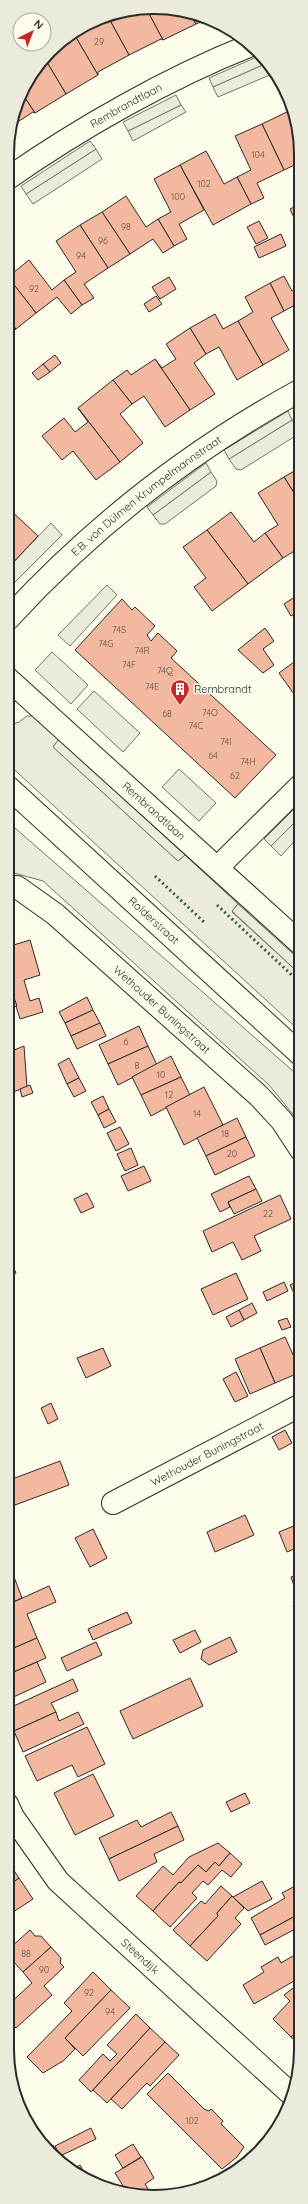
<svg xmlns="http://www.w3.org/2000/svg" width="308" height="2204" font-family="Quicksand,sans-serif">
  <rect width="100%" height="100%" fill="#fdfbea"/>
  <g fill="#ecebdb" stroke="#74746e">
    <polygon points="267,63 272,74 218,97 213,87"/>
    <polygon points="181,105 186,112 133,141 128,131"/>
    <polygon points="96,149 102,159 33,204 26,194"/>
    <polygon points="292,420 298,429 297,435 241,470 236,469 229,459"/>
    <polygon points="211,472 217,481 216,486 165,524 160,524 153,515"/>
    <polygon points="51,523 62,535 7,590 7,569"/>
    <polygon points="107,585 117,595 70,646 58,635"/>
    <polygon points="27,716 35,716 59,739 53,747 178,861 185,855 238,904 232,912 301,975 301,1032 7,763 7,726 19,722"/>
    <polygon points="301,816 301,834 281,856 271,846"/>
    <polygon points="7,821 301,1078 301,1124 269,1085 43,881 7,871"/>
  </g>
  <g fill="#eceadb" stroke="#74746e">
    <polygon points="261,55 267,63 213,87 209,78"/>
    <polygon points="176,95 181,105 128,131 123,122"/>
    <polygon points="90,141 96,149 26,194 21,186"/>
    <polygon points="288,411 292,420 229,459 224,450"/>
    <polygon points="206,463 211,472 153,515 147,507"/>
    <polygon points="52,652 88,685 71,704 35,670"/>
    <polygon points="94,691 140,733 123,752 77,709"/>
    <polygon points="59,739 185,855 178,861 53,747"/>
    <polygon points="179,769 216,803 199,821 162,787"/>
    <polygon points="301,802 301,816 271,846 264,839"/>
    <polygon points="238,904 301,961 301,975 232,911"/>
  </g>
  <g fill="#f2b8a0" stroke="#2b2b2b">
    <polygon points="164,7 191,15 196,24 163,40 147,10"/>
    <polygon points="147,10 163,40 161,39 129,55 107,15"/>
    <polygon points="107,15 129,55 98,72 98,75 74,34"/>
    <polygon points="191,15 207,19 196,24"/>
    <polygon points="74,34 98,75 66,94 45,59 57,43"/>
    <polygon points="45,59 66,94 35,113 21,92"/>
    <polygon points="21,92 35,113 33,112 13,125"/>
    <polygon points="289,111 301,144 301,162 284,170 262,124"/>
    <polygon points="262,124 284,170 257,183 264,198 251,204 237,177 251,170 235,136"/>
    <polygon points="206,151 224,184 237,177 251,204 213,225 180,165"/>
    <polygon points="180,165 204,210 179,224 187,239 174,246 158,219 171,212 154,179"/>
    <polygon points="126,196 146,227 158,219 174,246 163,253 153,239 130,254 102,212"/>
    <polygon points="296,206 301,215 301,220 296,222 290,209"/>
    <polygon points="102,212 130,254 108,268 80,225"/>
    <polygon points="259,221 268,238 256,244 247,227"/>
    <polygon points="80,225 108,268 84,284 94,298 82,305 64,280 76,272 56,241"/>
    <polygon points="281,234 286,246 259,258 254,247"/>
    <polygon points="29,260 52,290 64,280 82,305 71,314 57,297 36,313 8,277"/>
    <polygon points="284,276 292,291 301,287 301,311 297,304 284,311 270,283"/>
    <polygon points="8,277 36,313 16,329 7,318"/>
    <polygon points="169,277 176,289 160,299 152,287"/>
    <polygon points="270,283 284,311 271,318 289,350 263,365 238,321 253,312 245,297"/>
    <polygon points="156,296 162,304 149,312 144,304"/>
    <polygon points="215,314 223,329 238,321 263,365 237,380 219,347 206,354 190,328"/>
    <polygon points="7,318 16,329 7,336"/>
    <polygon points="190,328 206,354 194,363 215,394 190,410 155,359 162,368 176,359 166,344"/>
    <polygon points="55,355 61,363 50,372 43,364"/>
    <polygon points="155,359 190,410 165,427 144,396 132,404 113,380 127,370 131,375"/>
    <polygon points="43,364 50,372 38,380 32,373"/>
    <polygon points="113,380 132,404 120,414 143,443 120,462 78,408"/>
    <polygon points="78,408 120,462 96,480 73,451 62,460 42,436 64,418 75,432 88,422"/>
    <polygon points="301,467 301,504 284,477"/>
    <polygon points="284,477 301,504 301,527 296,530 301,537 301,547 283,558 265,533 278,525 258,493"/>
    <polygon points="7,507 38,536 7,569"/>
    <polygon points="231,512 254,542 265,533 283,558 248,584 207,530"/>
    <polygon points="207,530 248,584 212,611 194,587 206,578 183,547"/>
    <polygon points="301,593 301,610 291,616 284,604"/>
    <polygon points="122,599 132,610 135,607 155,626 147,635 151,641 158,633 177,651 171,658 276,755 235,798 75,650"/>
    <polygon points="265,628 274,641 263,649 274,665 263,673 238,650"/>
    <polygon points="301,657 301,693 296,697 279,673"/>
    <polygon points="30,940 40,975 24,980 30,1001 39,998 43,1012 20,1019 7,977 7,947"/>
    <polygon points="7,977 17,1006 7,1009"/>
    <polygon points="87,997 93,1010 65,1023 59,1012"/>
    <polygon points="93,1010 100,1023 71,1036 65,1023"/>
    <polygon points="100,1023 106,1036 77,1049 71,1036"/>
    <polygon points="139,1026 148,1046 108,1064 99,1045"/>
    <polygon points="24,1046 27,1087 7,1094 7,1053"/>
    <polygon points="148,1046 157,1065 118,1085 108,1064"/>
    <polygon points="171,1056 181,1077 141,1095 132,1077"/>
    <polygon points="69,1058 79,1078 67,1084 58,1064"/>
    <polygon points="181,1077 190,1095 151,1116 141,1095"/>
    <polygon points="79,1078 86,1091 74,1097 67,1084"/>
    <polygon points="30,1085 33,1093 22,1097 20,1089"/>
    <polygon points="204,1087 223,1125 184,1145 166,1107"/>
    <polygon points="103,1096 109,1109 98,1115 91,1102"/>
    <polygon points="109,1109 116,1122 104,1128 98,1115"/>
    <polygon points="237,1118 246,1137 206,1156 197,1138"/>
    <polygon points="120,1127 129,1144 116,1151 107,1133"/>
    <polygon points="246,1137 255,1156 215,1175 206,1156"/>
    <polygon points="131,1148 138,1165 125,1171 117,1154"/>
    <polygon points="144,1166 151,1181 128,1191 121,1176"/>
    <polygon points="249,1176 256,1189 228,1202 230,1207 220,1212 211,1194"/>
    <polygon points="256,1189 262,1201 234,1214 228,1202"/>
    <polygon points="87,1193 94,1207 81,1213 74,1199"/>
    <polygon points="280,1195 291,1219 254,1236 261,1251 242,1260 233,1242 212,1252 203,1231"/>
    <polygon points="7,1253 16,1273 7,1277"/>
    <polygon points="236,1273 248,1299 213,1315 201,1289"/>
    <polygon points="301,1280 301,1307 290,1285"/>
    <polygon points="284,1282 288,1291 267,1301 263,1292"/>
    <polygon points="252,1303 257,1313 244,1320 239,1310"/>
    <polygon points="239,1310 244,1320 231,1327 226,1317"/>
    <polygon points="287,1318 291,1327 282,1330 278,1321"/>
    <polygon points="285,1337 301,1372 275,1383 260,1348"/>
    <polygon points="103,1348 111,1366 86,1378 77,1358"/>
    <polygon points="260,1348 275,1383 250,1394 235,1359"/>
    <polygon points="236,1372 248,1396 235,1402 223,1379"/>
    <polygon points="51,1403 58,1419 48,1424 41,1408"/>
    <polygon points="285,1430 292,1443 279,1450 272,1437"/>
    <polygon points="10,1446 14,1455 7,1458 7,1447"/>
    <polygon points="60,1461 69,1485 15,1505 7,1481"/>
    <polygon points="245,1515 254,1535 215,1552 207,1532"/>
    <polygon points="301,1523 301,1546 287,1552 279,1532"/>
    <polygon points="93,1529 107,1558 90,1567 75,1538"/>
    <polygon points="11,1569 22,1598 7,1605 7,1570"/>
    <polygon points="301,1573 301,1593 297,1594 291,1577"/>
    <polygon points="49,1586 56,1602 27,1614 37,1638 7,1651 7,1626 12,1624 7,1612 7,1605"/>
    <polygon points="301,1602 301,1621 293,1605"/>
    <polygon points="127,1612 132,1623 93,1640 88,1629"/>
    <polygon points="195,1630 201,1642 180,1653 173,1640"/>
    <polygon points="230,1637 237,1652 209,1665 201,1659 203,1650"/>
    <polygon points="37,1638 46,1658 7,1675 7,1651"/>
    <polygon points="96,1642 102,1655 67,1671 61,1658"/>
    <polygon points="37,1662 46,1682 7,1700 7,1675"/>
    <polygon points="190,1678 203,1706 133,1739 120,1711"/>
    <polygon points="73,1679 78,1691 51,1703 56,1712 14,1731 7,1716 7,1709"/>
    <polygon points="56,1712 59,1721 78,1712 84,1724 23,1752 14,1731"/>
    <polygon points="87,1727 105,1764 78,1777 72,1765 37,1781 25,1756"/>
    <polygon points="93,1774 114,1816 75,1835 54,1793"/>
    <polygon points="245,1793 250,1803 231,1812 226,1802"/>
    <polygon points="171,1812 178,1826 109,1859 99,1838 137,1820 141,1827"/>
    <polygon points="178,1826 184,1840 154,1854 157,1862 119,1881 109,1859"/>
    <polygon points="218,1843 230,1853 219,1866 215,1862 206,1872 198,1865 181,1883 179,1882 153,1911 136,1896 163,1866 173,1875 189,1857"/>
    <polygon points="230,1853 242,1864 231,1877 222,1870 208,1885 203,1881 192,1893 197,1898 170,1927 153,1911 179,1882 181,1883 198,1865 206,1872 215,1862 219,1866"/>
    <polygon points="7,1860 19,1878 7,1887"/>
    <polygon points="19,1878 33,1899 7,1916 7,1887"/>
    <polygon points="262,1881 272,1899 248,1911 233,1897"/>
    <polygon points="301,1883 301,1913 260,1935 251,1918 285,1898 282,1893"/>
    <polygon points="221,1886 232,1896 217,1913 218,1916 190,1946 173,1930 201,1901 205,1904"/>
    <polygon points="232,1896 244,1908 235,1918 241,1924 207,1961 190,1946 218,1916 217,1913"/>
    <polygon points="301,1913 301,1926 265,1945 260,1935"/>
    <polygon points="30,1930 35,1936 41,1936 51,1947 23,1972 12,1960 7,1964 7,1944 10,1948"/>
    <polygon points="51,1947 61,1958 60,1963 64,1967 44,1986 52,1995 16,2028 7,2018 7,2006 32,1983 23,1972"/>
    <polygon points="298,1953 301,1958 301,1977 254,2004 243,1985 264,1972 261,1967 278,1957 281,1963"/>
    <polygon points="93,1972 111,1990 65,2038 75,2049 63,2061 43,2073 27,2057 72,2011 64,2003"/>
    <polygon points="301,1982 301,2022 294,2030 296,2032 291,2037 273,2019 290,2001 284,1995"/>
    <polygon points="111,1990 130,2008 83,2056 65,2038"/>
    <polygon points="136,2014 150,2028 91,2092 79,2080 103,2054 110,2061 117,2054 107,2045"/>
    <polygon points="301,2022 301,2046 291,2037 296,2032 294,2030"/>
    <polygon points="150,2028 165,2042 107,2103 93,2090"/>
    <polygon points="165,2042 179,2055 150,2086 147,2083 122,2109 111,2099"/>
    <polygon points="168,2073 204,2109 209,2111 211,2109 223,2121 221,2124 244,2147 237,2157 222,2169 147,2094"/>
    <polygon points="91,2128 96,2139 60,2156 55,2146"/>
    <polygon points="133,2144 141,2157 123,2168 115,2155"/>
    <polygon points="53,2145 59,2157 56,2158 47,2149"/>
    <polygon points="142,2157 154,2178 145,2184 150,2192 148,2193 149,2196 122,2191 125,2189 115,2173"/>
    <polygon points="80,2165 88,2180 73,2169"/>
  </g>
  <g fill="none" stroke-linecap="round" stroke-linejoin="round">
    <g stroke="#2b2b2b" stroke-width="24">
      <g id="street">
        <path id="s1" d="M7 179C80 128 168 78 251 45"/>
        <path id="s2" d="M7 620C91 528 191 450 301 390"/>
        <path id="s3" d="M7 678 301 944"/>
        <polyline points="218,867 301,785"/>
        <path id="s4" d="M7 887H17L55 914 259 1096 282 1121 301 1150"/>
        <path id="s5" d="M113 1503 301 1405"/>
        <path id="s6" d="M7 1804 13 1817 58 1881 291 2094"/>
      </g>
    </g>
    <g stroke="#2b2b2b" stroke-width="24">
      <g id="secondary">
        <path id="s7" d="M7 786 301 1055"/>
      </g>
    </g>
    <use href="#street" stroke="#fdfbea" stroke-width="22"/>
    <use href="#secondary" stroke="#fdfbea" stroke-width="22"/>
    <g stroke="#34623c" stroke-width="3" stroke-dasharray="2 3" stroke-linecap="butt">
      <polyline points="155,876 204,922"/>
      <polyline points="217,905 295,978"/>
    </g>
  </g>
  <defs>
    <g id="building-pin" transform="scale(1)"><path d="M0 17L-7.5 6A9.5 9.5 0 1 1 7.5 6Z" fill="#c62828" stroke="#fdfbea"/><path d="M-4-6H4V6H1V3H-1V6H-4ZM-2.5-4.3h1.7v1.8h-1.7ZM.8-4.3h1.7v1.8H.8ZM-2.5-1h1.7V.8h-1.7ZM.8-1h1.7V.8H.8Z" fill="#fff"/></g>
  </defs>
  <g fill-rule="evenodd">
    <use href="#building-pin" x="180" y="689"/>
  </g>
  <g text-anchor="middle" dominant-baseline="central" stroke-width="3" stroke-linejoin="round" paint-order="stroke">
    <g font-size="9" fill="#5d4e48">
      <text x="99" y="41">29</text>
      <text x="258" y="154">104</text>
      <text x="204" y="183">102</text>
      <text x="178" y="196">100</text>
      <text x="126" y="226">98</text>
      <text x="103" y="240">96</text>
      <text x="81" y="255">94</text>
      <text x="34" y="288">92</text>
      <text x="119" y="629">74S</text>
      <text x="106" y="643">74G</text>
      <text x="142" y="650">74R</text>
      <text x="129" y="664">74F</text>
      <text x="165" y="670">74Q</text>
      <text x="152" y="686">74E</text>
      <text x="210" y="712">74O</text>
      <text x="167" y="713">68</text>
      <text x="196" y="725">74C</text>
      <text x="226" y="741">74I</text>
      <text x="213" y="755">64</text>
      <text x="248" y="761">74H</text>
      <text x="235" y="775">62</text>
      <text x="126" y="1041">6</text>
      <text x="137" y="1065">8</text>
      <text x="161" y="1074">10</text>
      <text x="169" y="1094">12</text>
      <text x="197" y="1113">14</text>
      <text x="225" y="1133">18</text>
      <text x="232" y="1153">20</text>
      <text x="268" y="1213">22</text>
      <text x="26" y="1953">88</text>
      <text x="44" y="1969">90</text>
      <text x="89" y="1992">92</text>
      <text x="110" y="2011">94</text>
      <text x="192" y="2120">102</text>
    </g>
    <g font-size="11" fill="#2b2b2b" stroke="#fdfbea">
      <text stroke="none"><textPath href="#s1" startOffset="140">Rembrandtlaan</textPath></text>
      <text stroke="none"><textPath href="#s2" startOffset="187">E.B. von Dülmen Krumpelmannstraat</textPath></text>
      <text stroke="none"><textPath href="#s3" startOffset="198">Rembrandtlaan</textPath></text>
      <text stroke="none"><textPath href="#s7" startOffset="199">Rolderstraat</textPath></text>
      <text stroke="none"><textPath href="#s4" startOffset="200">Wethouder Buningstraat</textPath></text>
      <text stroke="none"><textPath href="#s5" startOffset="106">Wethouder Buningstraat</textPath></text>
      <text stroke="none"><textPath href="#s6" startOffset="204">Steendijk</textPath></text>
    </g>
    <g font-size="11" fill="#2b2b2b" stroke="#fdfbea" text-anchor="start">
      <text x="194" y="689">Rembrandt</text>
    </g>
  </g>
  <path d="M0 0H308V2204H0ZM154 14H154A140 140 0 0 1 294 154V2050A140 140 0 0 1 154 2190H154A140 140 0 0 1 14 2050V154A140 140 0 0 1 154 14Z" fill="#eceadb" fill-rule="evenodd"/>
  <path fill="none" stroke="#2b2b2b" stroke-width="2" d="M154 14H154A140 140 0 0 1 294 154V2050A140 140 0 0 1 154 2190H154A140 140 0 0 1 14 2050V154A140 140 0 0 1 154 14Z"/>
  <g transform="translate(32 32) rotate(42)"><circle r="19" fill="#fdfbea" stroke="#a9a89e"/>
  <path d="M0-3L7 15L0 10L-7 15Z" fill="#c62828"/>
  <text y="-6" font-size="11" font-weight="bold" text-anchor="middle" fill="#2b2b2b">N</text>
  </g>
</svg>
